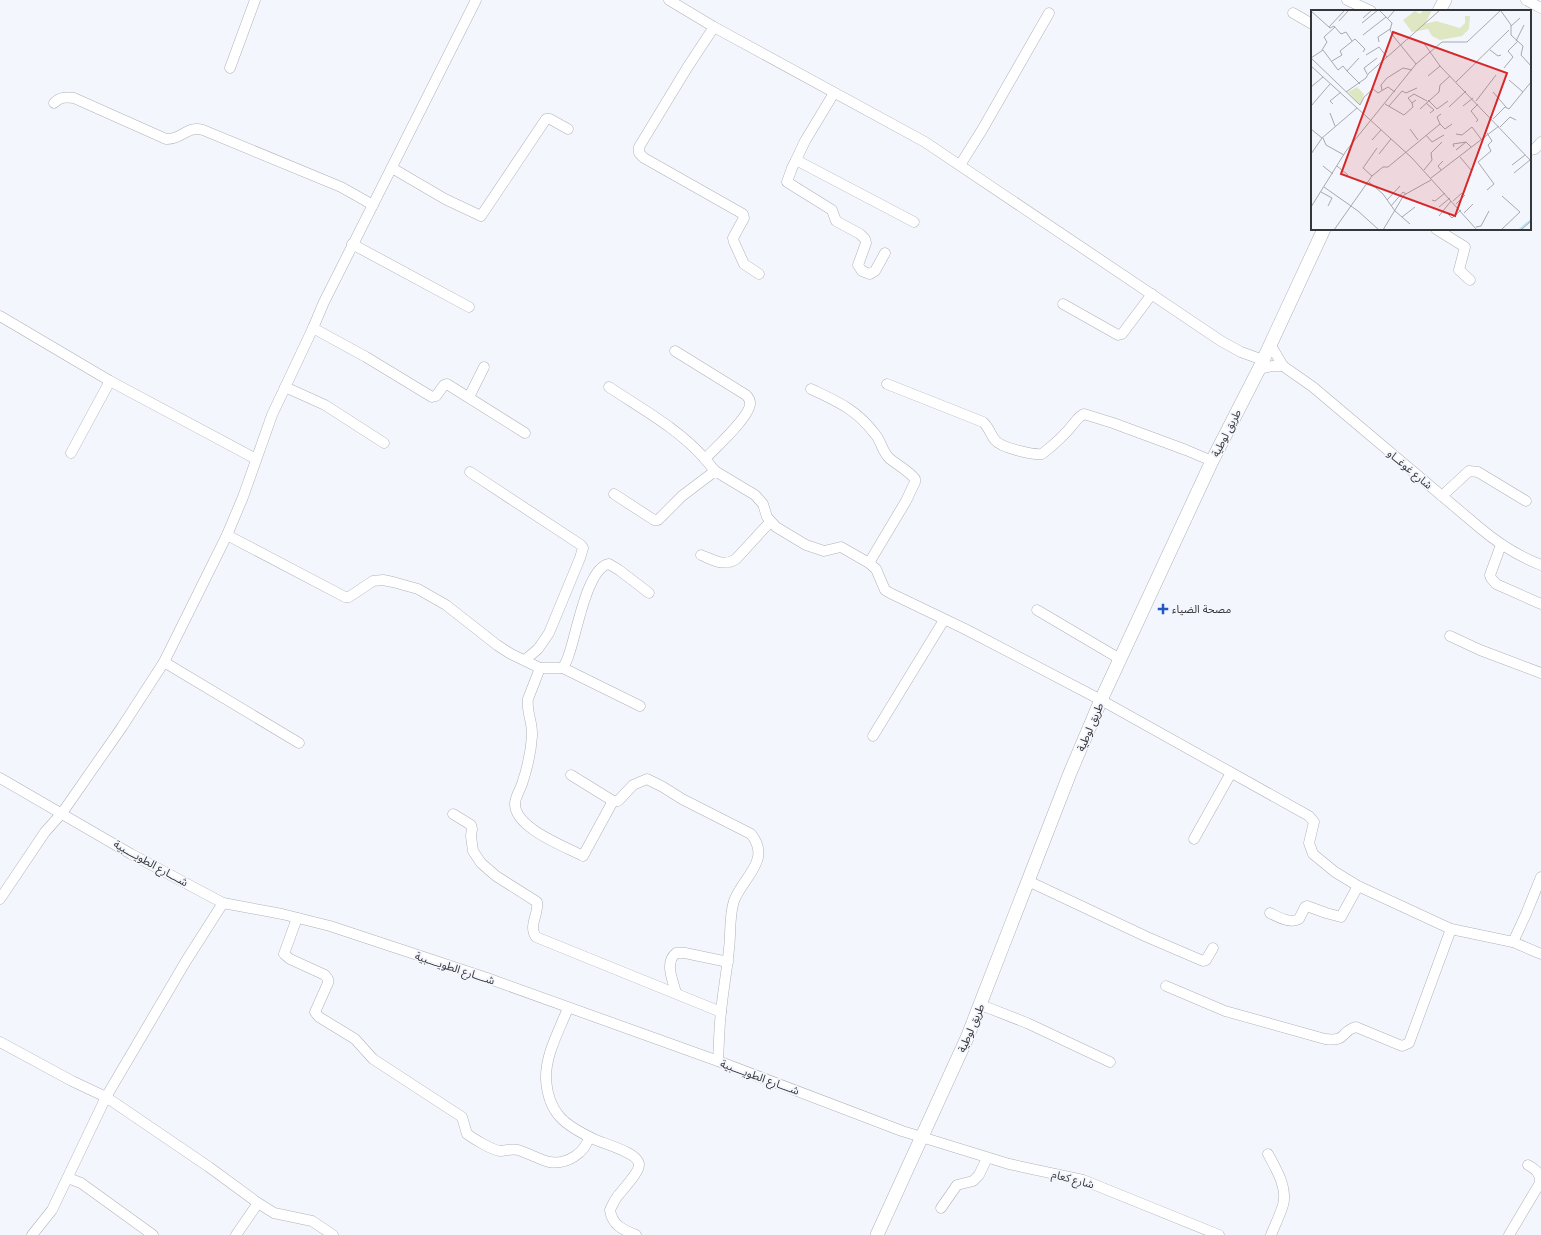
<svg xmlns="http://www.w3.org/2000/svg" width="1541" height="1235" font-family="'PT Sans','Noto Sans Arabic',sans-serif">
  <rect width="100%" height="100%" fill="#f3f6fd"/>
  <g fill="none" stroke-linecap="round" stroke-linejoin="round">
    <g stroke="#afb2b8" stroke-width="11">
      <g id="minor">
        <polyline points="669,0 714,27 925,142 1221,341 1241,352 1263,360"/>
        <polyline points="1347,0 1371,11"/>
        <polyline points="1526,0 1541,8"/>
        <polyline points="1293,13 1312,24"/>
        <polyline points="714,27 687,68 639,147 639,153 644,158 743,214 744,218 733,238 734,242 744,264 759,274"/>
        <polyline points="230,68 255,0"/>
        <polyline points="834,93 805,141 796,160 914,222"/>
        <path d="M54 103C60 97 65 97 74 98L166 139C182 140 187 125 203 130L341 187 373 205"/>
        <polyline points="1530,150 1535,149 1541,142"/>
        <polyline points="796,160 792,168 787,182 832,210 836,221 860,234 865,239 866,243 858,265 862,271 870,274 875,271 885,253"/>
        <polyline points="960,165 982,130 1049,13"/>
        <polyline points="392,168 445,199 481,216 546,119 550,119 568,129"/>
        <polyline points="1436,229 1465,247 1459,270 1470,280"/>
        <polyline points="352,244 469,307"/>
        <polyline points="1063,304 1118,335 1122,334 1152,294"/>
        <polyline points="0,316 110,381 256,459"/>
        <polyline points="313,328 366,357 432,397 436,396 444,385 447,384 525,433"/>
        <path d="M1270 344 1283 366 1313 387 1480 528C1499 544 1518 556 1541 565"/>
        <path d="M675 351 746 395C748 397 750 400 750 403 751 416 714 449 705 459L715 471"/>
        <polyline points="1259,369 1272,366 1283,366"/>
        <path d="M887 384 983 422C989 427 990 434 995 440 1001 448 1033 455 1042 454 1055 444 1065 435 1075 422 1078 418 1080 416 1084 414L1113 423 1186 450 1212 461"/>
        <polyline points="285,387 325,405 384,443"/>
        <path d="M609 387C642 409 679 429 705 459"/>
        <path d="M811 389C838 402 856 409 875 434 881 441 882 451 889 458 897 465 908 470 915 479V482L906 501 869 563"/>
        <polyline points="469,397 484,367"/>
        <polyline points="71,453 110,381"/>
        <polyline points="470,472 581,545 583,548 580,558 549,633 538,649 525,660"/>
        <polyline points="614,494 654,520 658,520 682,496 715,471 755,495 763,504 767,517 776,527 806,545 824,551 841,547 869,563 876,569 885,590 890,593 965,629 1101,700 1309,816 1314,822 1309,843 1313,854 1335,872 1358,886 1451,929 1513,942 1541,954"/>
        <polyline points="1442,496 1469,471 1478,472 1526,501"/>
        <polyline points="227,535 345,597 349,597 373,581 383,580 393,582 418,589 446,605 497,645 511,654 540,668 563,668 640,706"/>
        <polyline points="1501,545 1490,575 1491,578 1496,584 1541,604"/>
        <path d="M701 555C713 560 724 567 736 559L770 522"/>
        <polyline points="1037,610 1120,659"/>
        <polyline points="1450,636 1480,650 1541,673"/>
        <polyline points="164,662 299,743"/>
        <path d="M540 668 528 699C526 711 533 723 532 736 531 752 527 769 522 784 520 790 515 797 515 804 515 828 564 846 583 856L613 801"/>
        <path d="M563 668C565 664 568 659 569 654 576 636 587 567 609 564L619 570 649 593"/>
        <polyline points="873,736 944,620"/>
        <path d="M571 775 613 801H618L633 785 647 779 663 787 682 799 751 834C772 860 743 877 734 901 729 916 731 933 729 949 727 970 723 991 721 1012 719 1028 719 1045 718 1061"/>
        <polyline points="0,778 131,854 223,903 282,914 330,926 487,978 718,1061 902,1131 1009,1164 1083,1180 1219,1235"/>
        <path d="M453 814 471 825 472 829 471 836 473 851 481 863 496 876 537 902C539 914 528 926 536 937L721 1012"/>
        <polyline points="1194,839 1231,773"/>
        <polyline points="1028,881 1147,937 1203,961 1206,960 1213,948"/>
        <polyline points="0,899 45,832 62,813 122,727 164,662 227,535 243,497 272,415 313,328 324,302 476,0"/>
        <path d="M1270 913C1278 917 1290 924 1299 919L1305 907 1307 906 1326 913 1341 917 1358 886"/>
        <path d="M297 918 284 954 290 959 325 975 328 979V983L315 1012 319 1017 355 1039 373 1059 462 1117 467 1134C474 1139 492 1150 500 1151 506 1151 511 1148 518 1150 528 1153 538 1159 549 1162 567 1165 585 1153 589 1137"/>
        <polyline points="1513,942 1526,914 1541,877"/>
        <path d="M1166 986 1225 1011 1325 1039C1348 1042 1340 1031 1356 1027L1402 1046 1409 1043 1451 929"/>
        <path d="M676 993C673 980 664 963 676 953H685L728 962"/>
        <polyline points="981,1005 1027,1023 1110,1062"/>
        <path d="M568 1008C559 1031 545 1055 546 1080 547 1093 551 1107 560 1117 569 1127 583 1134 596 1140 605 1144 639 1153 639 1165 639 1173 622 1190 617 1197 614 1201 612 1206 610 1210 612 1225 623 1230 636 1235"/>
        <polyline points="0,1042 72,1081 106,1097 209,1167 258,1203 274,1213 312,1221 333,1235"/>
        <path d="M1268 1154C1276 1169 1288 1188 1283 1205 1280 1215 1275 1225 1271 1235"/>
        <polyline points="68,1178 81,1183 153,1235"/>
        <polyline points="941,1208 957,1185 973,1181 979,1175 987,1158"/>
        <polyline points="32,1235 52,1210 106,1097 186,961 223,903"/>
        <polyline points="236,1235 258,1203"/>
        <path d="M1509 1235 1540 1183C1541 1173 1535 1169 1528 1165"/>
      </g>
    </g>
    <g stroke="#afb2b8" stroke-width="14">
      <g id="major">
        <polyline points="1439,11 1445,0"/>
        <polyline points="877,1235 967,1038 1070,773 1101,700 1212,461 1259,369 1324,229"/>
      </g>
    </g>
    <use href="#minor" stroke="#fff" stroke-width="10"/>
    <use href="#major" stroke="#fff" stroke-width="13"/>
  </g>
  <path fill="#2258c5" stroke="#f3f6fd" stroke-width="1.5" d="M1161 603h4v4h4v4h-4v4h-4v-4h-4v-4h4z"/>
  <g text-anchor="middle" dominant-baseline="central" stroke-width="3.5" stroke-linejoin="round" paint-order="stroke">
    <g font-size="11" fill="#353639" stroke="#f3f6fd">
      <text transform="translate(1226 433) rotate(-63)">طريق لوطية</text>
      <text transform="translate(1410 469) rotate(40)">شارع غوغــاو</text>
      <text transform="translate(1090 727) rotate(-67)">طريق لوطية</text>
      <text transform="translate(151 863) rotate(29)">شــــارع الطويــــبية</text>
      <text transform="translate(455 968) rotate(18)">شــــارع الطويــــبية</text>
      <text transform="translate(971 1028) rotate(-67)">طريق لوطية</text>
      <text transform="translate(760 1077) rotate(20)">شــــارع الطويــــبية</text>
      <text transform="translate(1073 1179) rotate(15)">شارع كعام</text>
    </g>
    <g font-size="11" fill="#353639" stroke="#f3f6fd" text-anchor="start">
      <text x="1172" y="609">مصحة الضياء</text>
    </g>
  </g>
  <g transform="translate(1311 10)">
    <rect width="220" height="220" fill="#f3f6fd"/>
    <path d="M113 0H121L114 14 125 11 149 18 154 13V6H159L158 19 151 26 129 30 121 26 117 19 101 22 92 10 104 1 109 4ZM46 77 53 84 49 95 37 82Z" fill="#dee7c1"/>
    <path fill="none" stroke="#bce0f6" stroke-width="2" d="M208 220 220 210"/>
    <path fill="none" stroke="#a7a9af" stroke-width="1" d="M68 0 81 13 79 20 83 27 105 54M0 1 19 18 23 16 30 24 35 22 41 31M190 1 200 15V25L212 36 210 45 220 56M52 8 61 0M76 9 84 0M28 11 38 0M51 13 67 0M200 16 209 8M18 17 34 0M52 25 75 7M205 31 213 15M68 32 67 27 79 19M112 32 129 56 220 151M11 40 16 32 13 27 24 17M179 40 187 46 190 45M55 45 68 37 76 47M0 48 49 95 53 87 62 79 67 83 77 77 84 82M0 48 12 40 27 60 32 56 36 61M48 48 36 61 49 74M21 51 31 45 29 41 44 29 54 39 52 42M0 56 101 148 166 220M193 58 202 47 197 41 207 31M56 64 53 58 66 48M117 66 129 56M198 70 212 82M145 72 198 20M0 77 12 67M71 80 70 75 76 68 92 58 101 60M35 82 55 68 57 64 129 0M182 82 195 97M117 90 126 99 137 91M165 91 185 65M101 93 97 88 103 84 116 91M115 93 123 100 119 103M22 94 19 91 30 82M74 94 93 105 102 97 101 93 105 90M0 96 19 74M78 96 91 81 95 83 106 78M152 96 162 88M138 97 155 81M109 99 128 82 129 75 139 66M19 103 24 116M182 109 194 97 198 99 220 72M165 112 167 110 160 101 167 94M129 114 134 119 141 114M189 117 199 107 205 110M0 119 11 128M99 119 107 130M145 124 151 125 161 117 170 129M115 125 121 132 133 125M12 128 15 135 33 145M61 130 70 120M143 137 142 134 155 132M145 140 155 132 160 137M0 144 11 128 46 98M68 144 80 129M149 147 160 160M201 155 214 145M12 156 22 164M26 156 37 165M113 160 121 150 120 143 131 132M130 160 127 156 132 151M203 163 219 150M61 166 52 158 66 138M120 168 188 116M58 172 72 184 84 201M13 177 47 201 68 220M176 180 183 174 167 152 180 141 177 135 181 131 176 123M10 182 21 188 17 196M76 190 89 176M121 190 124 191 134 183M142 191 151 183M145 194 154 185M80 196 92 182 95 184M0 197 35 141 105 54 131 32H156L190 0M128 197 139 188M84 201 99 214M153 203 162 194M137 204 141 208 150 200M128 206 140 191M91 207 104 197M165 217 170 216 178 201M23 220 61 166 72 157H77L129 114 126 107 130 104M72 220 93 185 120 170M190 220 209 202 191 186M210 220 220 211"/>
    <path fill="#d62828" fill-opacity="0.15" stroke="#d62828" stroke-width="2" d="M82 22 196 63 144 206 30 164Z"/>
    <rect width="220" height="220" fill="none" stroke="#353639" stroke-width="2"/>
  </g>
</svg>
